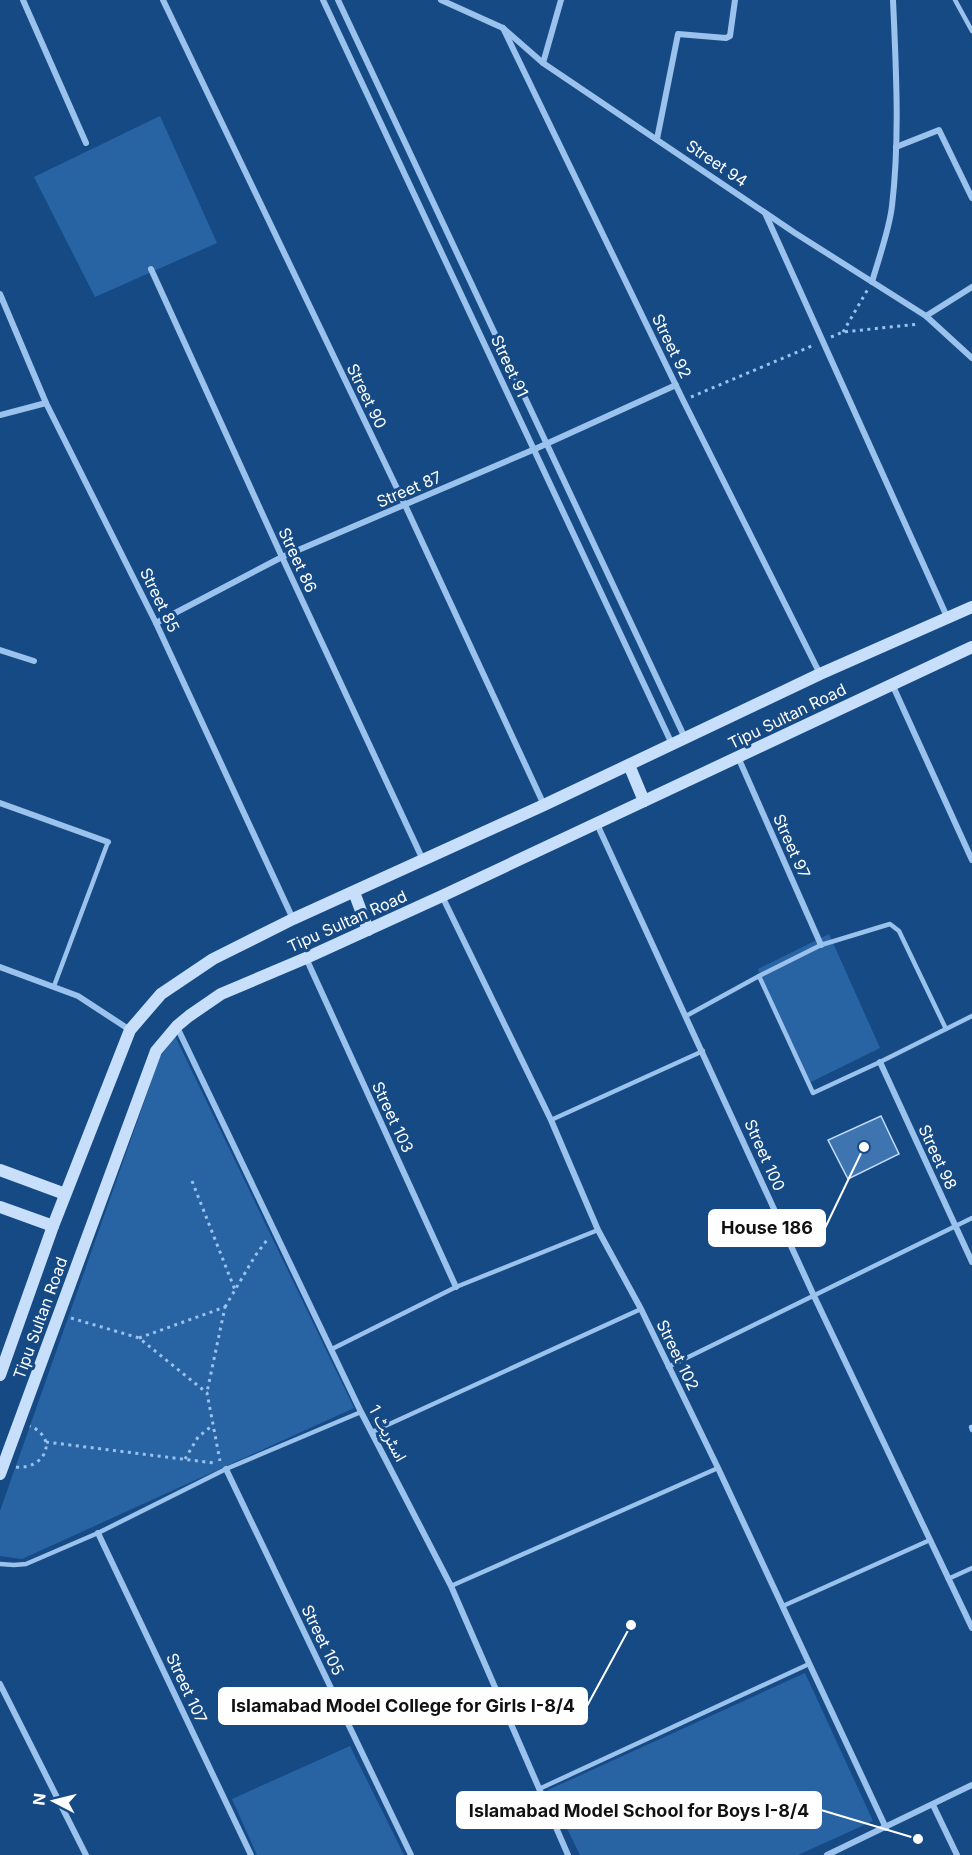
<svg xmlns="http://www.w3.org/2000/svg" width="972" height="1855" font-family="Inter,'Noto Sans Arabic',sans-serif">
  <rect width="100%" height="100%" fill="#164a85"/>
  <g fill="#2864a4">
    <polygon points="160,116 217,243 95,297 34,177"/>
    <polygon points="829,934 880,1048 809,1083 758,969"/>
    <polygon points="175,1036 354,1408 22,1559 0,1556 0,1511 160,1057"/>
    <polygon points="805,1673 873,1821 798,1855 580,1855 548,1790"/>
    <polygon points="350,1746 404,1855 257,1855 232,1799"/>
  </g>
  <polygon fill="#3e74af" stroke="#c0dcfa" stroke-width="1.5" points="881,1116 899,1154 848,1179 828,1140"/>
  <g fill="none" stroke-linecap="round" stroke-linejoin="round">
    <g stroke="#9ac2ed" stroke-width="3" stroke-dasharray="3 4.5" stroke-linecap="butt">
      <polyline points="843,332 868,289"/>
      <polyline points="831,337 843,332 919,324"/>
      <polyline points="691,397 814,345"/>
      <polyline points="192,1181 235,1290"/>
      <polyline points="225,1307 255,1256 267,1240"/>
      <polyline points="71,1318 139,1338 207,1393 220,1461"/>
      <polyline points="139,1338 225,1307 207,1392"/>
      <polyline points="46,1442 214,1463"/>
      <polyline points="185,1459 198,1437 213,1425"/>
      <path d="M16 1467C44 1470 60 1439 30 1426"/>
    </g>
    <g stroke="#9ac2ed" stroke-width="4.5">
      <polyline points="955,0 972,31"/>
      <polyline points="759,976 813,1093 880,1062 972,1016"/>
      <polyline points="54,986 108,842"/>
      <polyline points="686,1016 759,976 821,945 890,924 899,931 946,1029"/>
      <polyline points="551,1120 703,1051"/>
      <polyline points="332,1349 456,1287 598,1230"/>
      <polyline points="668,1367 972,1218"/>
      <polyline points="972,1427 971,1427 972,1430"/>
      <polyline points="372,1432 641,1309"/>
      <polyline points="0,1564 14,1565 26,1564 98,1533 226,1469 361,1412"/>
      <polyline points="948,1579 972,1568"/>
      <polyline points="451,1586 718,1468"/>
      <polyline points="783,1606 930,1540"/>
      <polyline points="539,1789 809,1664"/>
    </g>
    <g stroke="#9ac2ed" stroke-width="6">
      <polyline points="23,0 86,143"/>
      <polyline points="163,0 405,505 544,805"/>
      <polyline points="323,0 672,744"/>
      <polyline points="338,0 685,738"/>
      <polyline points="441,0 503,28 543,63 795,233 926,316 972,358"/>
      <polyline points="503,28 683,400 820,674"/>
      <polyline points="543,63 561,0"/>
      <polyline points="657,139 678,34 726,38 730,36 735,0"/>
      <polyline points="896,147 939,130 972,198"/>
      <polyline points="765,213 948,619"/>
      <polyline points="151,269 282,557 423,860"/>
      <path d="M872 282C879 257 889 231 892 206 900 138 896 68 893 0"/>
      <polyline points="0,294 46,403 156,623 293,919"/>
      <polyline points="926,316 972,287"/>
      <polyline points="0,415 46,403"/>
      <polyline points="156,623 282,557 535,449 676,385"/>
      <polyline points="0,650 34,661"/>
      <polyline points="892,684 972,860"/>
      <polyline points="738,757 821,945"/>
      <polyline points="0,803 108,842"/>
      <polyline points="597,824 814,1296 972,1628"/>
      <polyline points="442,896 551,1120 598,1230 641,1309 718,1468 886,1828"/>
      <polyline points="306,958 456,1287"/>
      <polyline points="0,967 78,996 130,1030"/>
      <polyline points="177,1027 361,1412 451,1586 568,1855"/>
      <polyline points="880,1062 972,1262"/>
      <polyline points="226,1469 411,1855"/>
      <polyline points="98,1533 251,1855"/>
      <polyline points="0,1684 86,1855"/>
      <polyline points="933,1805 957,1855"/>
      <polyline points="827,1855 972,1785"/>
    </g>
    <g stroke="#c7dffa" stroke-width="12">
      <polyline points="629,765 644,801"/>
      <polyline points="354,892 368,930"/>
      <polyline points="0,1170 65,1194"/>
      <polyline points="0,1207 53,1226"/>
      <polyline points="0,1375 53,1226 130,1030 161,994 213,959 293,919 544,805 820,674 972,607"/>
      <polyline points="0,1474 156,1051 177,1026 189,1016 221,994 306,958 442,896 972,647"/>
    </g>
  </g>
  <g text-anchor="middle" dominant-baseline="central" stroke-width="6" stroke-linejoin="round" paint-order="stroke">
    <g font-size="16" fill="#fff" stroke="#164a85">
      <text transform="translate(717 163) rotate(34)">Street 94</text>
      <text transform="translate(672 346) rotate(64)">Street 92</text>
      <text transform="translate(510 366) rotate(65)">Street 91</text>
      <text transform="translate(367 396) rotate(64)">Street 90</text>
      <text transform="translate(409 489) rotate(-23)">Street 87</text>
      <text transform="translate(298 560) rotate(65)">Street 86</text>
      <text transform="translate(160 600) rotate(64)">Street 85</text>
      <text transform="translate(787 716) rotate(-26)">Tipu Sultan Road</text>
      <text transform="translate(792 846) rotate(66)">Street 97</text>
      <text transform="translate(347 921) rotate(-24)">Tipu Sultan Road</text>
      <text transform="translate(393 1117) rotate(65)">Street 103</text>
      <text transform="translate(765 1155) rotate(66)">Street 100</text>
      <text transform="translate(938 1157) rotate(65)">Street 98</text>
      <text transform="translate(40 1318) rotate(-70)">Tipu Sultan Road</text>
      <text transform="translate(678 1355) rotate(64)">Street 102</text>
      <text transform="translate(388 1433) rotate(62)">اسٹریٹ 1</text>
      <text transform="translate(323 1640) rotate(64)">Street 105</text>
      <text transform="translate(187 1688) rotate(65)">Street 107</text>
    </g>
  </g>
  <path fill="none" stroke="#fff" stroke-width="2" d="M864 1147L825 1228M631 1625L587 1706M918 1839L821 1810"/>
  <g fill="#fff" stroke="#164a85" stroke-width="2">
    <circle cx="864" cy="1147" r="6"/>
    <circle cx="631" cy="1625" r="6"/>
    <circle cx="918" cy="1839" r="6"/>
  </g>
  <g fill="#fff" stroke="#fff" stroke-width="2">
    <rect x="709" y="1210" width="116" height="36" rx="6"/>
    <rect x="219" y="1688" width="368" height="36" rx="6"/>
    <rect x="457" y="1792" width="364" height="36" rx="6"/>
  </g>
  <g font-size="18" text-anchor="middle" font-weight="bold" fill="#111">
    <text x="767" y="1234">House 186</text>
    <text x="403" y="1712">Islamabad Model College for Girls I-8/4</text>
    <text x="639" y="1817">Islamabad Model School for Boys I-8/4</text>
  </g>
  <g transform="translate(54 1801) rotate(277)" stroke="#164a85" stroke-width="4.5" paint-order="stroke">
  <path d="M0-4.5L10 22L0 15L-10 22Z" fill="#ffffff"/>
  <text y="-9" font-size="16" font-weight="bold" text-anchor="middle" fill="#ffffff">N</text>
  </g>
</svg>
